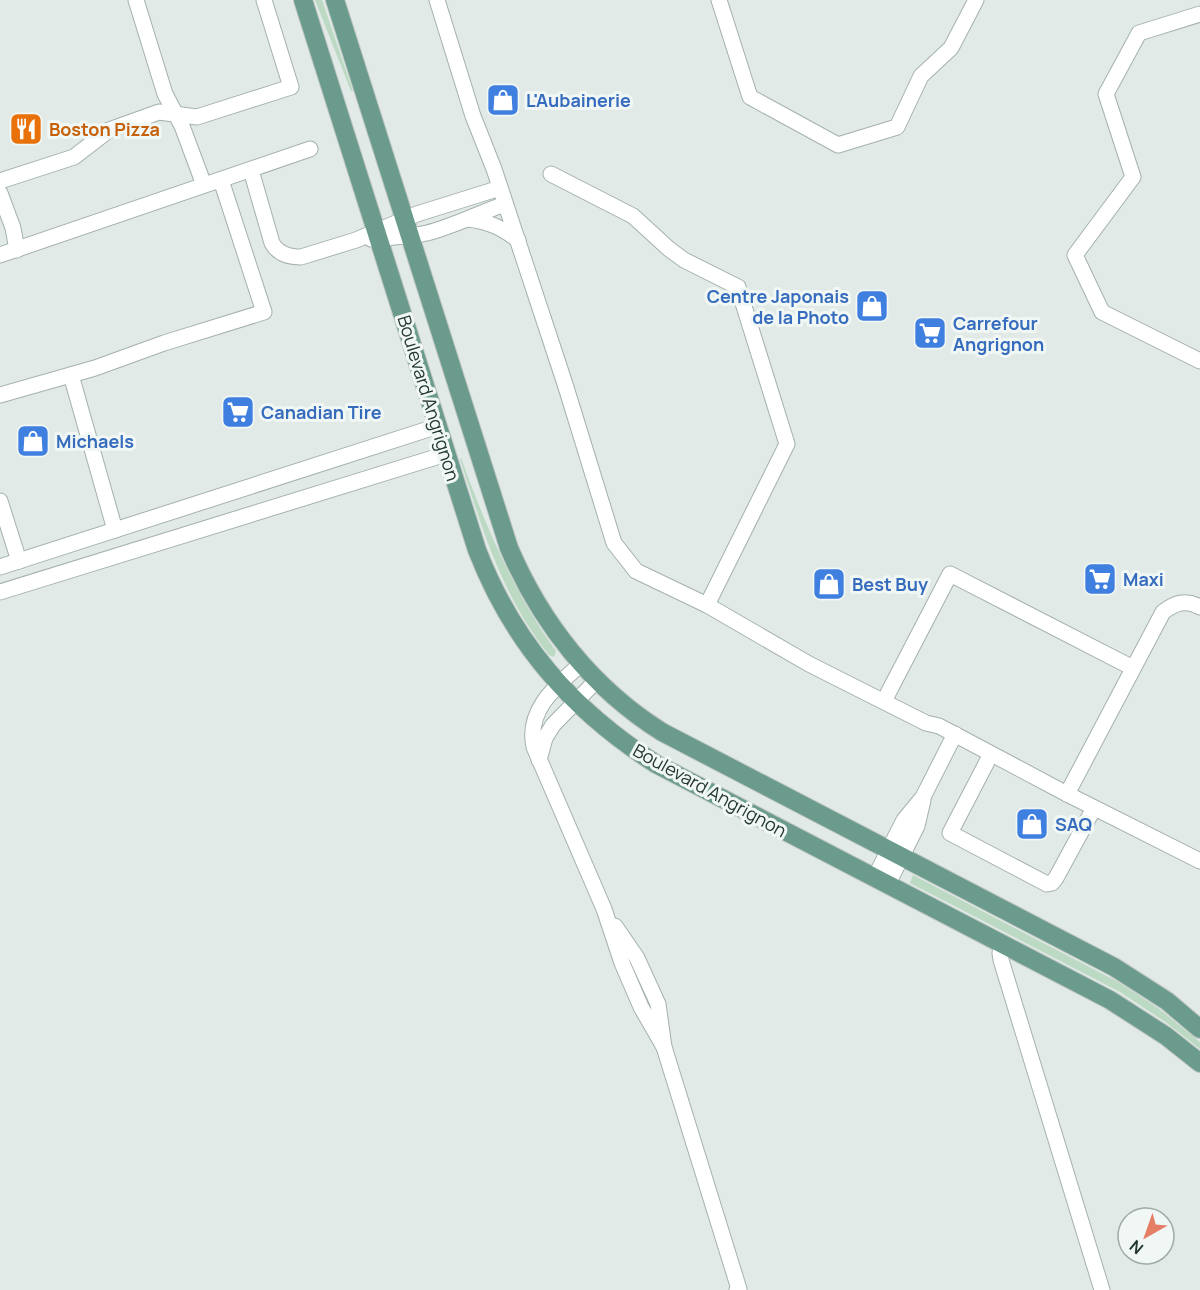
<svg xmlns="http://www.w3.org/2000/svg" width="1200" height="1290" font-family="Manrope,sans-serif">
  <rect width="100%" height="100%" fill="#e1eae6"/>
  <g fill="#bcd9c3">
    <polygon points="315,0 322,0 353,91 351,91"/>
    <path d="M461 458C486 527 513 591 556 651L554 657 549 655C501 594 483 531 460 459Z"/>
    <polygon points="913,875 1118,982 1158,1008 1200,1042 1200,1049 1167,1023 1120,992 910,883"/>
  </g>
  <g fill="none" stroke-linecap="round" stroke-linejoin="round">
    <g stroke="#a4b1ac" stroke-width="17">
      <g id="minor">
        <polyline points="136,0 165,94 182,126 204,185"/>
        <polyline points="437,0 473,116 494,169 565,384 614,543 636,571 707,605 809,664 926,723 939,726 1067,794 1200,861"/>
        <polyline points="719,0 750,97 838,145 897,127 921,76 951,48 976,0"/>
        <polyline points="1200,14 1139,33 1106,94 1133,177 1075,255 1102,312 1200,361"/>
        <path d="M251 170 272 243C278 254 289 257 301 257L356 240 417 214 500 188"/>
        <polyline points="551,174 633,216 669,249 684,260 738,287 787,444 707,605"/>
        <polyline points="0,181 74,157 109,130 159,112 197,117 291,87 264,0"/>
        <polyline points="0,193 13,228 17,250"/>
        <path d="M468 219C488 221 502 228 518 240"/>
        <path d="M371 239C389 237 409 237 427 233 454 226 479 213 505 204"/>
        <polyline points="0,255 310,149"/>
        <polyline points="71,375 115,530"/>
        <polyline points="0,395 95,368 164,343 264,312 221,180"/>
        <polyline points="0,501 19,561"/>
        <polyline points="0,567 438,426"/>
        <polyline points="0,592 446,454"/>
        <path d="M581 664C556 686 526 710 534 747L604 909 622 963 641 1007 664 1047"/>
        <polyline points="884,701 950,574 1133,668"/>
        <polyline points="991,754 950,833 1047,884 1052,883 1056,878 1094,808"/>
        <polyline points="539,760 545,738 553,725 597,680"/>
        <path d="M1067 794 1163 612C1175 603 1185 599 1200 607"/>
        <polyline points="875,877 904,820 923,797 955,734"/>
        <polyline points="888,884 917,826 923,800"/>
        <polyline points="615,926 637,958 658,1004 664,1047 739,1289 737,1290"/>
        <polyline points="1003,943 1000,953 1001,960 1102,1290"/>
      </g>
    </g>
    <g stroke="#bdc4c2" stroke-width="20">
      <g id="major">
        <path d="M303 0 477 550C513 643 572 710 656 764L1110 1000 1166 1036 1200 1063"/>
        <path d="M335 0 509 548C541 623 592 688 662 732L1114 967 1167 1001 1200 1029"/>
      </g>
    </g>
    <use href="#minor" stroke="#fff" stroke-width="15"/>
    <use href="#major" stroke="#6a9b8c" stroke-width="18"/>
  </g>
  <defs>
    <g id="shop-square" transform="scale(1.725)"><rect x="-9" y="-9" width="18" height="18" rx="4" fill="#3f7fe0" stroke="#f1f7f4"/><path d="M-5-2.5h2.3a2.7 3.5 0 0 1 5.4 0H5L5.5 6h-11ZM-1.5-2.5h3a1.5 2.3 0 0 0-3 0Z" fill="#fff"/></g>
    <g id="restaurant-square" transform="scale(1.725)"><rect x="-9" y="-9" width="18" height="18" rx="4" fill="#e8710a" stroke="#f1f7f4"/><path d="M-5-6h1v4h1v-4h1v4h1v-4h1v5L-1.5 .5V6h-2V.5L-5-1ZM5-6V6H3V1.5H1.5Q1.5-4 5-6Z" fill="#fff"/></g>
    <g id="supermarket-square" transform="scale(1.725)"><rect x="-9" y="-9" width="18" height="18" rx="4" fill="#3f7fe0" stroke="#f1f7f4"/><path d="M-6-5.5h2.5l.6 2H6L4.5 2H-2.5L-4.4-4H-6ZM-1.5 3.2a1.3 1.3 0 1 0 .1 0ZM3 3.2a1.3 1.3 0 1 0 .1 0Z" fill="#fff"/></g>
  </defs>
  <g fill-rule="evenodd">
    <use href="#shop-square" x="503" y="100"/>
    <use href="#restaurant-square" x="26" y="129"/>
    <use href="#shop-square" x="872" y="306"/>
    <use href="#supermarket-square" x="930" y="333"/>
    <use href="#supermarket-square" x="238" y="412"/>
    <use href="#shop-square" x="33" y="441"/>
    <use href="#supermarket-square" x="1100" y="579"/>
    <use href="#shop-square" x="829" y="584"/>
    <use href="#shop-square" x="1032" y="824"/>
  </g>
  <g text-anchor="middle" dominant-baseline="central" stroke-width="6" stroke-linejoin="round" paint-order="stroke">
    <g font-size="18" font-weight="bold" fill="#366cbe" stroke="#f1f7f4" text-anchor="start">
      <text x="526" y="100">L'Aubainerie</text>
      <text x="849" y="296" text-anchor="end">Centre Japonais<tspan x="849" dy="21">de la Photo</tspan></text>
      <text x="953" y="323">Carrefour<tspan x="953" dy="21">Angrignon</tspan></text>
      <text x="261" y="412">Canadian Tire</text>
      <text x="56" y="441">Michaels</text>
      <text x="1123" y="579">Maxi</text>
      <text x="852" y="584">Best Buy</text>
      <text x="1055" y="824">SAQ</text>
    </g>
    <g font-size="18" font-weight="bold" fill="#c56008" stroke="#f1f7f4" text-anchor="start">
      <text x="49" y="129">Boston Pizza</text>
    </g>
    <g font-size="18" fill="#233932" stroke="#f1f7f4">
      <text transform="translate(429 398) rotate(73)">Boulevard Angrignon</text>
      <text transform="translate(710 790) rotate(29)">Boulevard Angrignon</text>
    </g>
  </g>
  <g transform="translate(1146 1236) rotate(220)"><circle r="28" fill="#f1f7f4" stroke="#9faba6" stroke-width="1.5"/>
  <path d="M0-4.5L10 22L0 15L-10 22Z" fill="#e47f66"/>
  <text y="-9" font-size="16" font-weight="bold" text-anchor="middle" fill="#233932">N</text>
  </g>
</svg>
